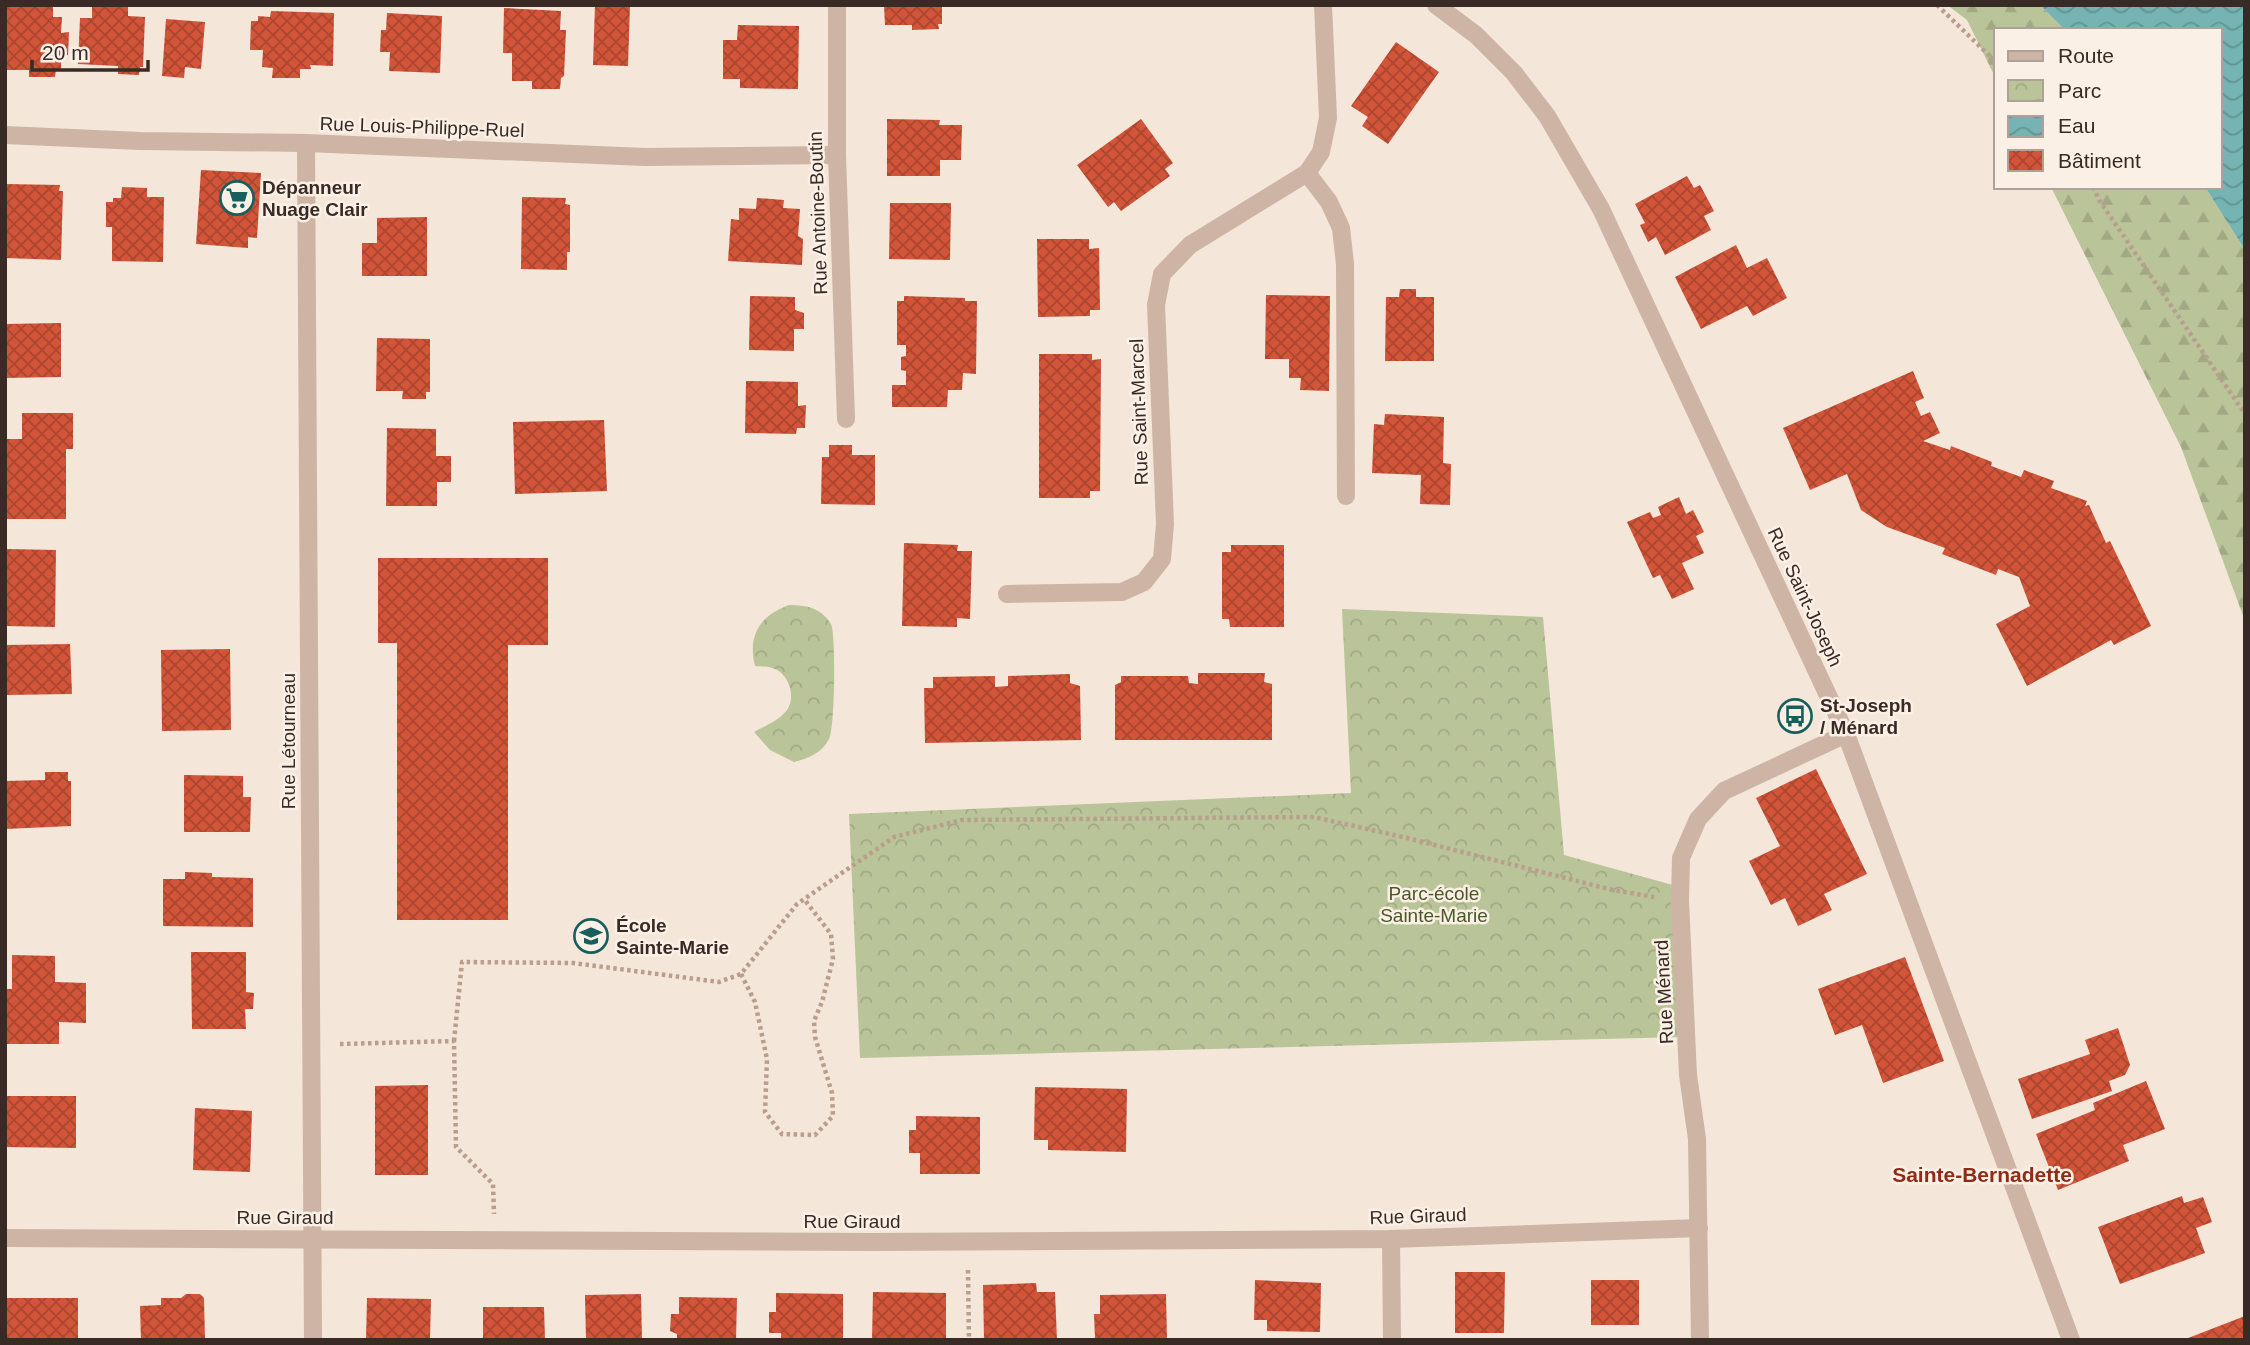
<svg xmlns="http://www.w3.org/2000/svg" width="2250" height="1345" font-family="Helvetica,sans-serif">
  <defs>
    <pattern id="forest-firs" width="22" height="20" patternUnits="userSpaceOnUse" patternTransform="scale(1.75)"><rect width="22" height="20" fill="#b9c598"/><path d="M5 1l3.5 6h-7zM16 11l3.5 6h-7z" fill="#a0a983"/></pattern>
    <pattern id="park-crowns" width="20" height="18" patternUnits="userSpaceOnUse" patternTransform="scale(1.75)"><rect width="20" height="18" fill="#b9c598"/><path d="M2 6a3 3 0 1 1 6 0M12 15a3 3 0 1 1 6 0" fill="none" stroke="#a0a983"/></pattern>
    <pattern id="water-waves" width="16" height="10" patternUnits="userSpaceOnUse" patternTransform="scale(1.75)"><rect width="16" height="10" fill="#75b4b2"/><path d="M0 5q4-4 8 0t8 0" fill="none" stroke="#619391"/></pattern>
    <pattern id="building-cross-hatch" width="8" height="8" patternUnits="userSpaceOnUse" patternTransform="scale(1.75)"><rect width="8" height="8" fill="#d25439"/><path d="M0 0l8 8M0 8l8-8" fill="none" stroke="#ab4630"/></pattern>
  </defs>
  <rect width="100%" height="100%" fill="#f4e6d9"/>
  <g fill="url(#forest-firs)">
    <polygon points="1947,5 2040,5 2065,30 1996,30 1996,79 1967,20"/>
    <polygon points="2051,187 2205,187 2245,250 2245,621 2181,447"/>
  </g>
  <g fill="url(#park-crowns)">
    <path d="M789 605C807 605 821 608 831 624 836 633 835 729 829 739 822 753 809 758 794 762L770 750 754 732C765 726 780 720 787 710 797 696 788 672 772 668 767 666 760 667 755 666 747 635 761 615 789 605Z"/>
    <polygon points="1342,609 1543,617 1564,855 1680,887 1682,1037 860,1058 849,814 1351,793"/>
  </g>
  <polygon fill="url(#water-waves)" points="2040,5 2245,5 2245,250 2205,187 2220,187 2220,30 2065,30"/>
  <g fill="url(#building-cross-hatch)">
    <polygon points="5,5 53,5 53,17 62,17 61,33 69,32 68,55 61,56 61,70 56,70 55,77 29,77 29,70 5,70"/>
    <polygon points="92,5 128,5 128,16 145,17 143,67 140,67 139,75 118,74 118,66 78,64 80,18 92,18"/>
    <polygon points="595,5 630,5 628,66 593,65"/>
    <polygon points="884,5 942,5 942,24 938,24 939,29 912,30 912,25 885,25"/>
    <polygon points="504,8 561,11 560,30 566,30 564,76 561,78 560,89 532,89 532,81 512,81 512,53 503,53"/>
    <polygon points="271,11 334,13 333,66 310,65 311,69 300,69 300,78 272,78 273,68 262,67 263,50 250,50 251,21 258,21 258,16 270,17"/>
    <polygon points="387,13 442,16 440,73 389,71 390,52 380,52 381,30 386,30"/>
    <polygon points="166,19 205,22 201,69 185,67 184,78 162,76"/>
    <polygon points="738,25 799,26 798,89 740,88 740,79 723,79 723,40 737,40"/>
    <polygon points="1396,42 1439,72 1388,144 1362,126 1368,117 1351,106"/>
    <polygon points="887,119 940,120 939,125 962,125 961,160 940,160 940,176 887,176"/>
    <polygon points="1141,119 1173,163 1165,169 1170,176 1121,211 1114,202 1108,207 1077,165"/>
    <polygon points="201,170 261,173 257,238 248,237 248,248 196,244"/>
    <polygon points="1687,176 1694,188 1700,185 1714,211 1704,216 1711,230 1665,255 1656,237 1648,242 1640,225 1645,223 1635,204"/>
    <polygon points="5,184 60,185 59,191 63,191 61,260 5,258"/>
    <polygon points="122,187 147,188 147,197 164,197 163,262 112,261 112,227 106,227 106,202 113,202 113,198 121,198"/>
    <polygon points="522,197 566,198 565,204 570,205 570,252 567,252 567,270 521,269"/>
    <polygon points="757,198 784,200 783,208 800,209 798,236 803,239 802,265 728,261 731,219 739,220 739,208 756,209"/>
    <polygon points="890,203 951,203 950,260 889,259"/>
    <polygon points="427,217 427,276 362,276 362,243 377,243 377,218"/>
    <polygon points="1037,239 1089,239 1089,249 1099,248 1100,310 1090,310 1090,316 1038,317"/>
    <polygon points="1736,245 1747,268 1767,258 1787,298 1753,316 1747,306 1701,329 1675,277"/>
    <polygon points="1400,289 1416,289 1416,297 1434,297 1434,361 1385,361 1386,297 1399,297"/>
    <polygon points="1266,295 1330,296 1329,391 1300,390 1301,378 1289,378 1289,359 1265,359"/>
    <polygon points="750,296 795,297 795,310 804,313 804,329 794,329 794,351 749,350"/>
    <polygon points="904,296 965,298 965,301 977,301 976,374 963,373 962,390 948,390 947,407 892,407 892,385 906,385 906,371 901,370 901,357 906,356 906,345 897,345 897,301 904,301"/>
    <polygon points="61,323 61,377 5,378 5,324"/>
    <polygon points="377,338 430,339 430,392 426,392 426,399 402,399 403,391 376,391"/>
    <polygon points="1039,354 1092,354 1092,360 1101,359 1100,491 1090,491 1090,498 1039,498"/>
    <polygon points="1913,371 1924,398 1915,402 1921,416 1930,412 1940,433 1923,441 1950,450 1951,446 1992,462 1991,466 2021,477 2024,470 2054,481 2051,488 2087,501 2085,506 2089,505 2106,543 2110,541 2151,626 2114,645 2111,640 2027,686 1996,624 2030,606 2019,577 1998,569 1996,575 1942,554 1945,548 1887,527 1861,510 1847,474 1810,490 1783,428"/>
    <polygon points="746,381 798,382 798,406 806,405 805,428 797,428 796,434 745,433"/>
    <polygon points="22,413 73,413 73,449 66,449 66,519 5,519 5,439 22,439"/>
    <polygon points="1385,414 1444,417 1443,463 1451,464 1450,505 1420,504 1421,475 1372,473 1374,424 1384,425"/>
    <polygon points="604,420 607,491 515,494 513,422"/>
    <polygon points="387,428 436,429 436,456 451,456 451,482 437,482 437,506 386,506"/>
    <polygon points="829,445 852,445 852,455 875,455 875,505 821,504 822,457 829,457"/>
    <polygon points="1679,497 1686,514 1693,510 1704,532 1696,536 1704,553 1682,563 1694,589 1672,599 1660,575 1653,578 1627,522 1650,512 1653,518 1661,515 1658,507"/>
    <polygon points="904,543 958,545 957,551 972,551 970,619 957,618 957,627 902,626"/>
    <polygon points="1231,545 1284,545 1284,627 1230,627 1229,619 1222,619 1222,552 1231,552"/>
    <polygon points="6,549 56,550 55,627 5,626"/>
    <polygon points="378,558 548,558 548,645 508,645 508,920 397,920 397,643 378,643"/>
    <polygon points="70,644 72,694 5,695 5,645"/>
    <polygon points="230,649 231,730 162,731 161,650"/>
    <polygon points="1198,673 1265,673 1264,682 1272,684 1272,740 1115,740 1115,685 1121,682 1121,676 1188,676 1189,683 1198,684"/>
    <polygon points="1070,674 1070,683 1080,686 1081,740 925,743 924,688 933,688 933,677 995,676 995,687 1008,686 1008,676"/>
    <polygon points="1816,769 1867,874 1824,894 1832,910 1798,926 1785,898 1771,905 1749,861 1780,846 1756,798"/>
    <polygon points="45,772 68,772 68,781 71,781 71,826 5,829 5,781 45,780"/>
    <polygon points="184,775 243,776 243,797 251,797 250,832 184,832"/>
    <polygon points="185,872 212,873 212,877 253,878 253,927 163,926 163,879 185,879"/>
    <polygon points="191,952 246,952 246,992 254,993 253,1009 245,1009 246,1029 192,1029"/>
    <polygon points="12,955 55,956 55,982 86,983 86,1023 59,1022 59,1044 5,1044 5,989 12,989"/>
    <polygon points="1905,957 1944,1061 1883,1083 1862,1025 1835,1035 1818,989"/>
    <polygon points="2118,1028 2130,1065 2125,1075 2109,1081 2112,1091 2032,1119 2018,1079 2090,1054 2085,1040"/>
    <polygon points="2146,1081 2165,1129 2123,1145 2129,1161 2058,1190 2036,1134 2095,1110 2093,1103"/>
    <polygon points="428,1085 428,1175 375,1175 375,1086"/>
    <polygon points="1035,1087 1127,1089 1126,1152 1048,1150 1048,1140 1034,1140"/>
    <polygon points="5,1096 76,1096 76,1148 5,1147"/>
    <polygon points="195,1108 252,1111 250,1172 193,1170"/>
    <polygon points="916,1116 980,1117 980,1174 920,1174 920,1153 909,1153 909,1130 916,1130"/>
    <polygon points="2182,1196 2184,1203 2203,1197 2212,1222 2196,1228 2205,1253 2120,1284 2098,1227"/>
    <polygon points="1455,1272 1505,1272 1504,1333 1455,1333"/>
    <polygon points="1255,1280 1321,1283 1320,1332 1267,1331 1267,1320 1254,1320"/>
    <rect x="1591" y="1280" width="48" height="45"/>
    <polygon points="1036,1283 1037,1292 1055,1292 1057,1340 984,1340 983,1285"/>
    <polygon points="873,1292 946,1293 946,1340 872,1340"/>
    <polygon points="776,1293 843,1294 843,1340 781,1340 781,1333 769,1333 769,1312 776,1312"/>
    <polygon points="186,1294 200,1294 204,1298 205,1340 141,1340 140,1306 161,1305 161,1298 181,1298"/>
    <polygon points="641,1294 642,1340 586,1340 585,1295"/>
    <polygon points="1166,1294 1167,1340 1100,1340 1095,1338 1094,1314 1100,1314 1100,1295"/>
    <polygon points="679,1297 737,1298 736,1340 677,1340 677,1334 670,1331 671,1314 679,1314"/>
    <rect x="5" y="1298" width="73" height="42"/>
    <polygon points="367,1298 431,1299 430,1340 366,1340"/>
    <polygon points="483,1307 544,1307 545,1340 483,1340"/>
    <polygon points="2245,1316 2245,1340 2183,1340"/>
  </g>
  <g fill="none" stroke-linecap="round" stroke-linejoin="round">
    <g stroke="#b99e8e" stroke-width="4.5" stroke-dasharray="3.5 3.5" stroke-linecap="butt">
      <polyline points="1937,5 1996,62"/>
      <polyline points="2093,187 2099,200 2245,414"/>
      <polyline points="741,974 755,1002 767,1059 765,1112 782,1134 815,1135 833,1116 832,1093 815,1037 814,1021 822,1002 833,959 831,934 804,899"/>
      <polyline points="454,1041 462,962 573,963 719,982 741,974 797,904 894,837 962,820 1314,817 1407,838 1613,890 1654,897"/>
      <polyline points="340,1044 454,1041 456,1147 493,1184 494,1214"/>
      <polyline points="968,1270 969,1340"/>
    </g>
    <g stroke="#cdb4a4" stroke-width="18">
      <polyline points="837,5 837,155 846,419"/>
      <polyline points="1436,5 1476,35 1514,73 1547,116 1601,209 1846,734 2071,1340"/>
      <polyline points="5,135 140,141 306,143 645,157 837,155"/>
      <polyline points="306,143 313,1340"/>
      <polyline points="1307,173 1329,202 1341,228 1345,264 1346,496"/>
      <polyline points="1007,594 1122,592 1144,582 1162,559 1165,524 1156,305 1162,274 1190,245 1307,173 1321,152 1328,118 1323,5"/>
      <polyline points="5,1238 872,1242 1391,1239 1699,1228"/>
      <polyline points="1391,1239 1392,1340"/>
      <polyline points="1700,1340 1697,1139 1688,1075 1680,901 1681,858 1698,819 1724,791 1846,734"/>
    </g>
  </g>
  <defs>
    <g id="supermarket-ring" transform="scale(1.75)"><circle r="9.5" fill="#fbf0e6" stroke="#185e5d" stroke-width="1.5"/><path d="M-6-5.5h2.5l.6 2H6L4.5 2H-2.5L-4.4-4H-6ZM-1.5 3.2a1.3 1.3 0 1 0 .1 0ZM3 3.2a1.3 1.3 0 1 0 .1 0Z" fill="#185e5d"/></g>
    <g id="bus-ring" transform="scale(1.75)"><circle r="9.5" fill="#fbf0e6" stroke="#185e5d" stroke-width="1.5"/><path d="M-5-6H5V4H4V6H2V4H-2V6H-4V4H-5ZM-3.5-4V0h7V-4ZM-3.5 1.2v1.5H-2V1.2ZM2 1.2v1.5H3.5V1.2Z" fill="#185e5d"/></g>
    <g id="school-ring" transform="scale(1.75)"><circle r="9.5" fill="#fbf0e6" stroke="#185e5d" stroke-width="1.5"/><path d="M0-5L7-2L0 1L-7-2ZM-4 1L0 2.5L4 1V4Q0 6-4 4Z" fill="#185e5d"/></g>
  </defs>
  <g fill-rule="evenodd">
    <use href="#supermarket-ring" x="237" y="198"/>
    <use href="#bus-ring" x="1795" y="716"/>
    <use href="#school-ring" x="591" y="936"/>
  </g>
  <g text-anchor="middle" dominant-baseline="central" stroke-width="5" stroke-linejoin="round" paint-order="stroke">
    <g font-size="19" fill="#382b26" stroke="#fbf0e6">
      <text transform="translate(422 127) rotate(2)">Rue Louis-Philippe-Ruel</text>
      <text transform="translate(818 213) rotate(-92)">Rue Antoine-Boutin</text>
      <text transform="translate(1139 412) rotate(-92)">Rue Saint-Marcel</text>
      <text transform="translate(1805 597) rotate(65)">Rue Saint-Joseph</text>
      <text transform="translate(288 741) rotate(-90)">Rue Létourneau</text>
      <text transform="translate(1664 992) rotate(-93)">Rue Ménard</text>
      <text transform="translate(1418 1216) rotate(-2)">Rue Giraud</text>
      <text x="285" y="1217">Rue Giraud</text>
      <text x="852" y="1221">Rue Giraud</text>
    </g>
    <g font-size="19" font-weight="bold" fill="#382b26" stroke="#fbf0e6" text-anchor="start">
      <text x="262" y="187">Dépanneur<tspan x="262" dy="22">Nuage Clair</tspan></text>
      <text x="1820" y="705">St-Joseph<tspan x="1820" dy="22">/ Ménard</tspan></text>
      <text x="616" y="925">École<tspan x="616" dy="22">Sainte-Marie</tspan></text>
    </g>
    <g font-size="19" fill="#4a5927" stroke="#fbf0e6">
      <text x="1434" y="893">Parc-école<tspan x="1434" dy="22">Sainte-Marie</tspan></text>
    </g>
    <g font-size="21" font-weight="bold" fill="#8f2b17" stroke="#fbf0e6">
      <text x="1982" y="1174">Sainte-Bernadette</text>
    </g>
  </g>
  <rect width="2250" height="1345" fill="none" stroke="#382b26" stroke-width="14"/>
  <rect x="1994" y="28" width="228" height="161" fill="#fbf0e6" stroke="#ada199" stroke-width="2"/>
  <rect x="2008" y="51" width="35" height="10" fill="#cdb4a4" stroke="#ada199" stroke-width="2"/>
  <text x="2058" y="63" font-size="21" fill="#382b26">Route</text>
  <rect x="2008" y="80" width="35" height="21" fill="url(#park-crowns)" stroke="#ada199" stroke-width="2"/>
  <text x="2058" y="98" font-size="21" fill="#382b26">Parc</text>
  <rect x="2008" y="116" width="35" height="21" fill="url(#water-waves)" stroke="#ada199" stroke-width="2"/>
  <text x="2058" y="133" font-size="21" fill="#382b26">Eau</text>
  <rect x="2008" y="150" width="35" height="21" fill="url(#building-cross-hatch)" stroke="#ada199" stroke-width="2"/>
  <text x="2058" y="168" font-size="21" fill="#382b26">Bâtiment</text>
  <path d="M32 60v10h116v-10" fill="none" stroke="#382b26" stroke-width="3.5"/>
  <text x="42" y="60" font-size="21" fill="#382b26" stroke="#fbf0e6" stroke-width="5" paint-order="stroke">20 m</text>
</svg>
